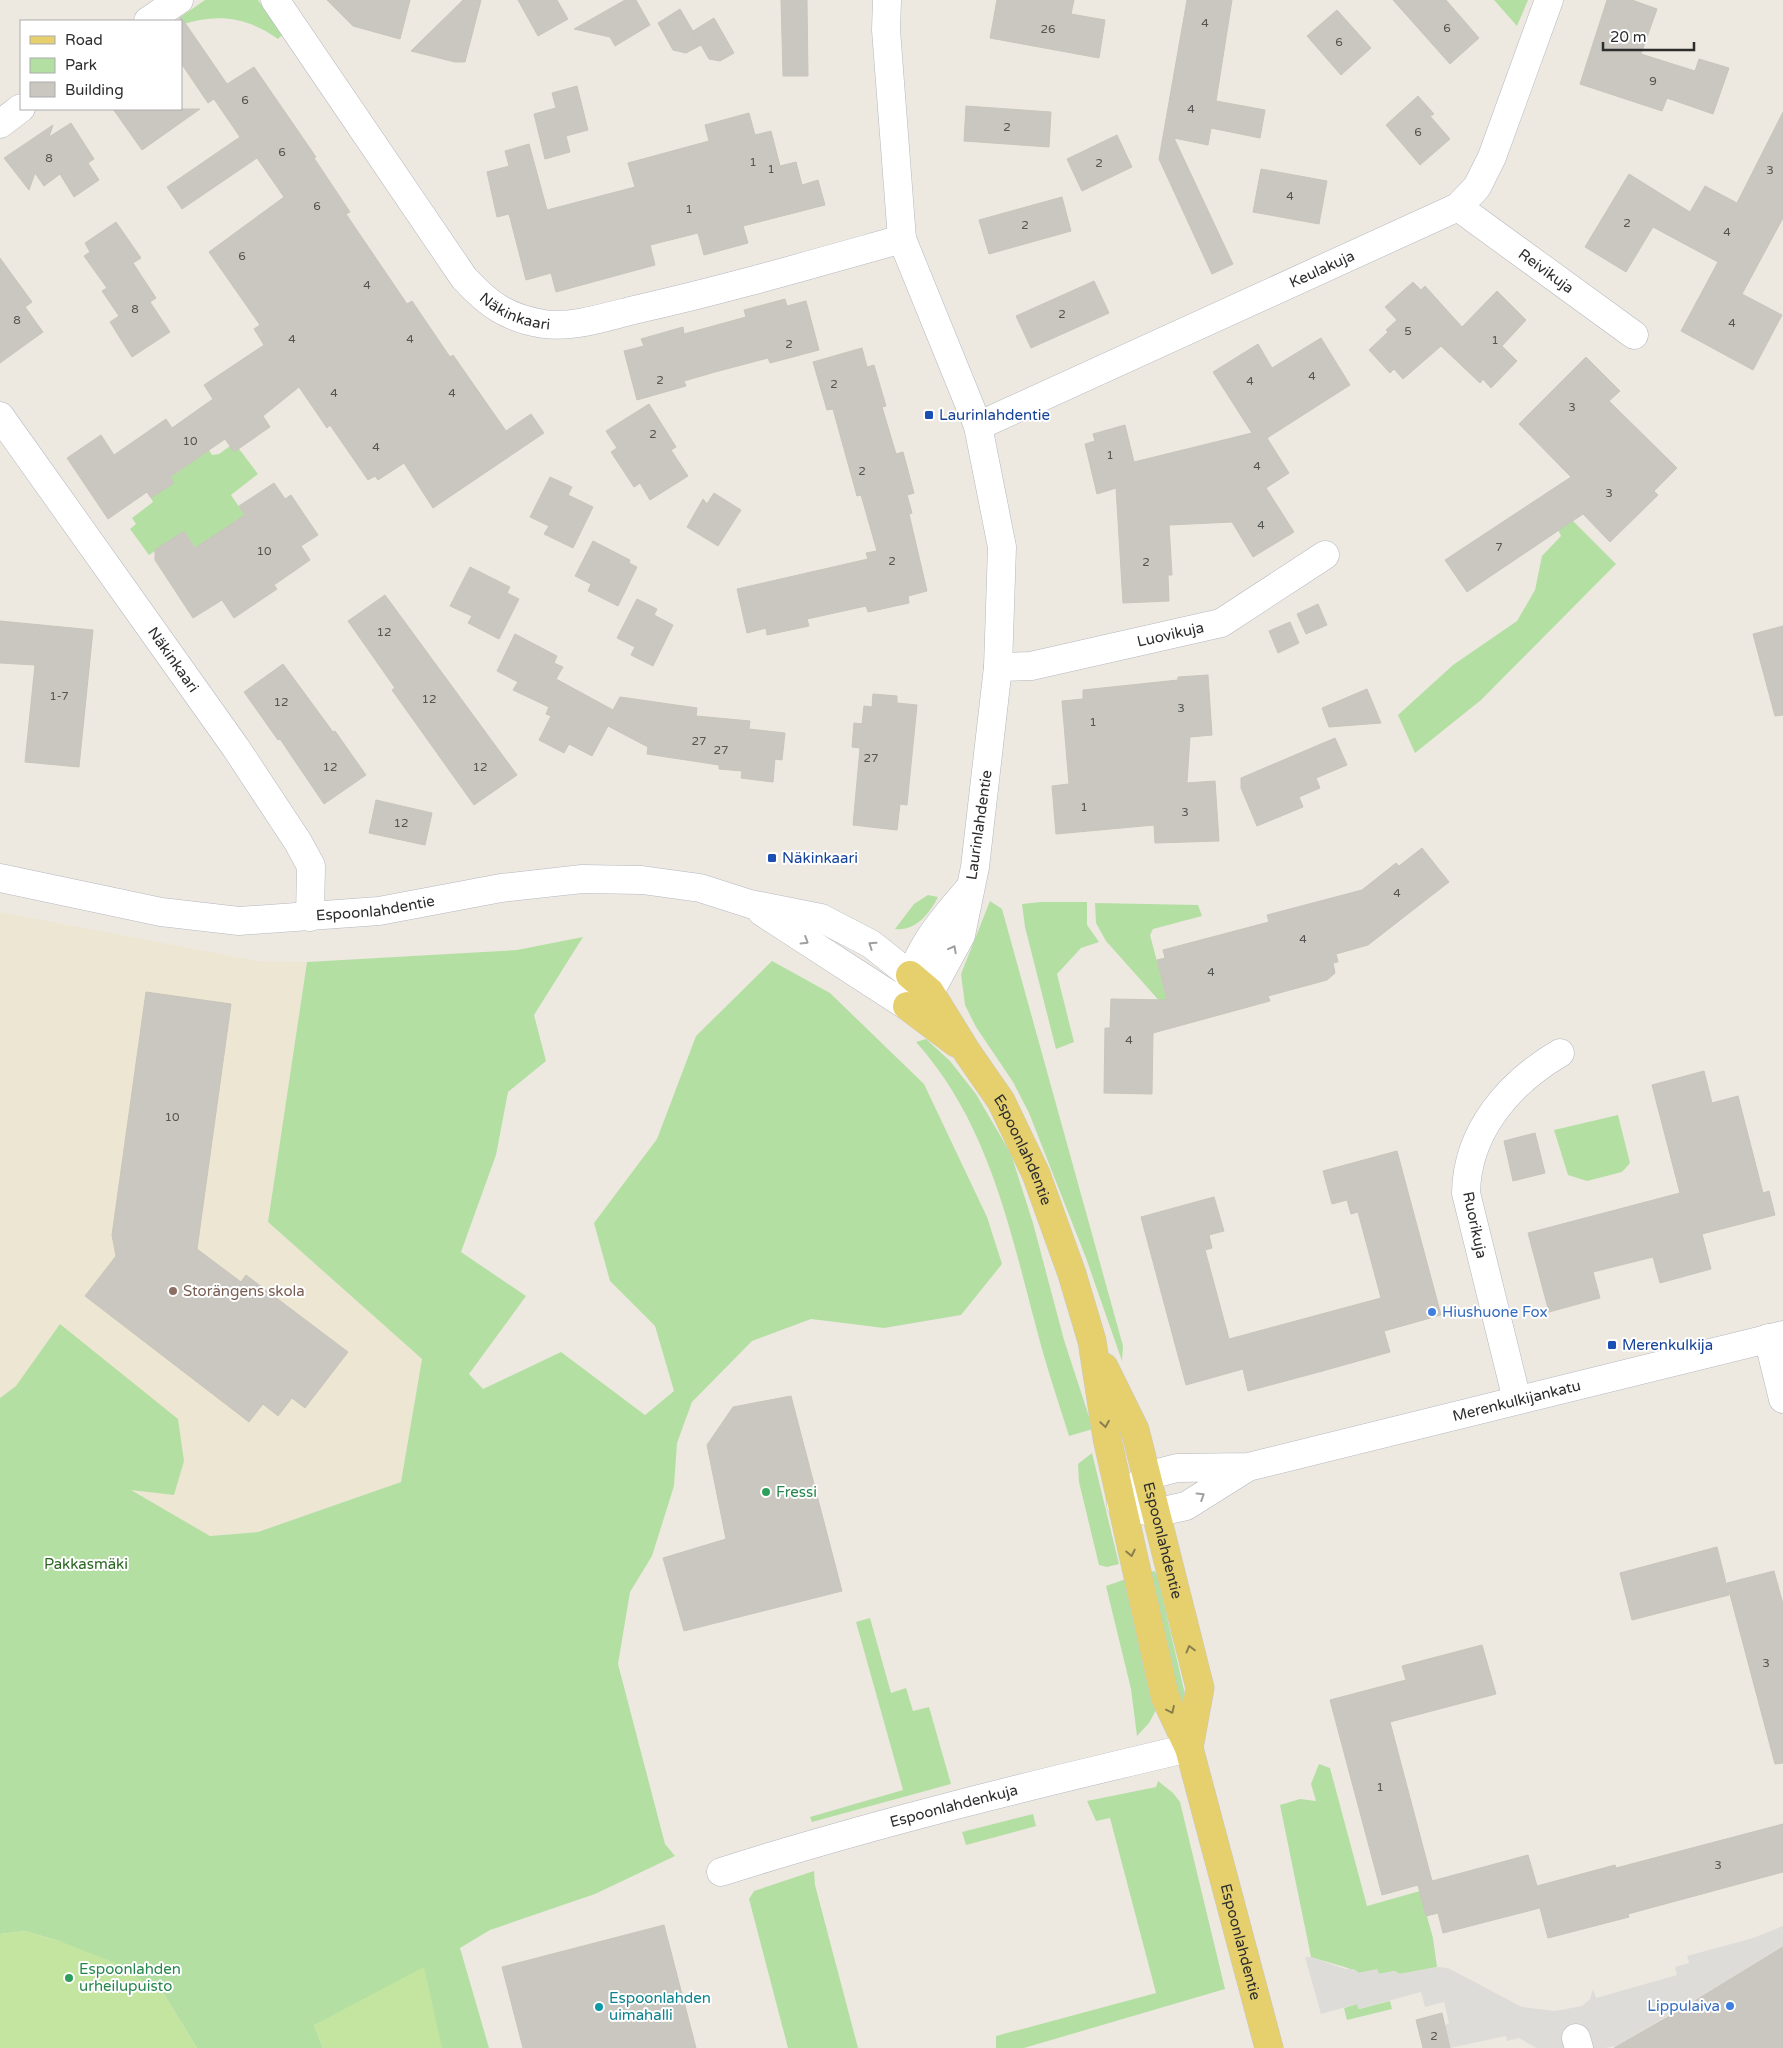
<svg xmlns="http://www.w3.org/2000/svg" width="1783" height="2048" font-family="'Varela Round',sans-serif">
  <rect width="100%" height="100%" fill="#ede9e1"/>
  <polygon fill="#ede6d3" points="0,912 257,961 307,962 268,1222 422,1359 401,1482 258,1532 210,1536 130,1489 0,1437"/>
  <g fill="#b4dfa3">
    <path d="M205 0H258L283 34 278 39C247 17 217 13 181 25L179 18Z"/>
    <polygon points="1494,0 1528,0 1517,26"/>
    <polygon points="230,446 234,452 239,449 258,474 231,495 245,515 197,550 184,531 149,555 130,529 136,524 132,518 153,502 151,498 174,483 170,477 209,450 212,455 219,454"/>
    <polygon points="1565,513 1616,564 1481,700 1415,753 1398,715 1453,665 1517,621 1535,590 1542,556 1561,536 1554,521"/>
    <path d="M928 895 938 897C930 913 915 932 895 929L914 904Z"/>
    <polygon points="990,901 1002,909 1123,1346 1122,1361 1086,1258 1029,1113 1013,1082 976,1027 965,1005 961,974"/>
    <polygon points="1041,902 1087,902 1087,925 1099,942 1081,948 1057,974 1074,1042 1056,1049 1025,927 1022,904"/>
    <polygon points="1095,903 1198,905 1202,916 1153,929 1150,935 1171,1014 1106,941 1096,923"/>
    <polygon points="583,937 534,1015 546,1061 508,1092 496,1155 461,1252 526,1296 469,1374 483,1389 561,1352 645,1415 674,1391 655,1326 610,1281 594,1223 657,1139 696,1036 772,961 830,993 924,1084 987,1217 1002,1264 961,1315 884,1328 811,1319 752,1341 692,1402 677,1443 674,1486 652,1556 630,1592 618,1664 665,1844 675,1856 595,1894 490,1930 460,1948 489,2048 417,2048 314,2025 323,2048 197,2048 163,1993 59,1941 25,1931 0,1934 0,1398 16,1386 60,1324 178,1419 184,1461 174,1495 131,1490 210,1536 258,1532 401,1482 422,1359 268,1222 307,962 517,950"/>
    <path d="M926 1039 950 1061 976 1094 1011 1154 1033 1223 1064 1340 1093 1429 1069 1436C1060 1407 1050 1378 1042 1349 1012 1241 993 1128 916 1042Z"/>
    <polygon points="1618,1115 1630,1163 1622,1172 1587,1181 1568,1175 1554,1130"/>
    <polygon points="1092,1453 1119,1564 1107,1567 1099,1565 1079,1482 1078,1464"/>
    <polygon points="1154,1571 1157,1574 1187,1703 1179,1698 1150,1572"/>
    <polygon points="1126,1579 1156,1710 1149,1723 1137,1736 1131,1689 1106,1586"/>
    <polygon points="870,1618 891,1693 906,1688 913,1711 929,1707 951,1784 812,1822 810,1817 903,1790 856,1622"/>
    <path d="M1319 1764 1330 1768 1367 1906 1420 1891 1433 1938 1437 1967 1400 1974 1394 1971 1379 1974 1373 1970 1359 1973C1353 1968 1322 1961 1311 1957L1280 1805 1300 1799 1316 1801 1311 1784Z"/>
    <polygon points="1158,1781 1173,1793 1180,1802 1225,1989 1024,2048 996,2048 996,2036 1156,1993 1110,1818 1096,1821 1087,1801 1156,1787"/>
    <polygon points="1033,1814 1036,1826 966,1845 962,1832"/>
    <polygon points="814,1871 815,1885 858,2048 788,2048 749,1899 754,1891"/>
    <polygon points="1390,2001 1392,2009 1347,2020 1344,2008 1357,2004 1359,2009"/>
  </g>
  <g fill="#c4e5a0">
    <polygon points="25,1931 59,1941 113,1962 163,1993 197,2048 0,2048 0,1934"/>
    <polygon points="424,1967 442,2048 323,2048 314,2025"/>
  </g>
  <polygon fill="#dedcd8" points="1783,1926 1783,1963 1775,1952 1617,2046 1605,2048 1536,2048 1519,2038 1507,2041 1506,2036 1450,2048 1445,2025 1449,2023 1444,2002 1425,2007 1421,1992 1359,2009 1357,2004 1321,2014 1305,1957 1311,1957 1345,1969 1354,1969 1359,1973 1377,1969 1379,1974 1394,1971 1400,1974 1437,1967 1448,1968 1522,2007 1555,2011 1582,2006 1590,1999 1593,1989 1596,1998 1677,1975 1675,1967 1689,1963 1687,1956 1753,1938"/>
  <g fill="#c9c7bf" stroke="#c9c5bb">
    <polygon points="327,0 410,0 400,39 353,26"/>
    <polygon points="463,0 481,0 465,62 455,62 411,51"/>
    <polygon points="518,0 557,0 568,19 538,36"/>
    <polygon points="625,0 636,0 650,25 615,46 610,37 574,29"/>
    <polygon points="781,0 807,0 808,76 783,76"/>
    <polygon points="997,0 1074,0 1071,14 1105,20 1099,58 990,38"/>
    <polygon points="1187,0 1232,0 1216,101 1265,110 1260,138 1211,128 1208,145 1174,138 1233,264 1212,274 1159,159"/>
    <polygon points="1393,0 1446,0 1479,38 1450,64"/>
    <polygon points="1607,0 1632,0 1657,9 1641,54 1695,71 1699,59 1729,68 1713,114 1667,98 1662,111 1580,84"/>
    <polygon points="680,9 701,45 686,53 673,50 658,23"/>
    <polygon points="1337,10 1371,48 1341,75 1307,36"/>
    <polygon points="181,17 227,84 254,67 316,157 314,158 350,212 346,214 407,304 412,301 450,357 453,355 506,431 531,414 544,433 433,508 404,463 378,480 375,476 368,480 330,425 327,428 299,387 263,416 270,427 234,452 225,439 170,477 174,483 151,498 147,492 108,519 67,458 101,435 114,455 166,419 172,428 213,399 204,385 264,345 254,329 260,325 209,252 284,197 257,158 182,209 167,187 240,137 214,99 208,103 181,63"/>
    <polygon points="714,18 734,53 720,61 709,59 693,31"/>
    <polygon points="577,86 588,130 566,136 570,152 545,159 534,114 556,108 552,93"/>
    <polygon points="1418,96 1434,114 1430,116 1450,139 1420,165 1386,125"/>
    <polygon points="966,106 1051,112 1049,147 964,141"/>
    <polygon points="113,109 200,109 142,150"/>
    <polygon points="1783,112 1783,218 1742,294 1782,315 1753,370 1681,331 1718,262 1653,227 1626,272 1585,247 1629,174 1690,212 1705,186 1737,203"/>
    <polygon points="749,113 755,135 771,131 780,166 796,162 802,185 818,180 825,205 743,226 748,243 704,255 698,233 650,245 655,265 556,292 551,273 526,280 509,214 497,217 487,172 509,166 505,151 529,144 547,210 635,187 628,163 709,141 705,125"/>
    <polygon points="71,123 94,159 88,163 99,180 74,197 60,174 44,186 35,173 29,190 4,158 53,125 49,137"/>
    <polygon points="1117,135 1132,167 1082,191 1067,159"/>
    <polygon points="1261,169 1327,181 1319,224 1253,212"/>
    <polygon points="1062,197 1071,231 989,254 979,220"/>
    <polygon points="116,222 141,258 133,263 156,298 150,302 170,332 132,357 110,322 119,316 102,291 107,288 84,256 90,252 85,243"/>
    <polygon points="0,258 32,302 25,307 43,332 0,363"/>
    <polygon points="1094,281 1109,313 1031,348 1016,316"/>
    <polygon points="1413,282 1421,290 1425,286 1462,327 1497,291 1526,320 1502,346 1517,361 1491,388 1483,379 1480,383 1441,346 1403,379 1394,369 1390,373 1369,350 1388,332 1386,330 1397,320 1385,307"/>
    <polygon points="785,299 787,306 806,301 819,350 770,363 768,358 715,372 684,381 686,386 637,400 624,351 644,346 641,339 683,327 684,334 746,317 744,310"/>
    <polygon points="1321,338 1350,385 1267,438 1289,473 1266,488 1294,532 1253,557 1232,522 1169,525 1172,575 1168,575 1169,601 1123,603 1116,488 1097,494 1085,444 1095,441 1093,434 1125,425 1134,462 1252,433 1213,372 1258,344 1272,368"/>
    <polygon points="862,348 867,367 874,365 886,406 882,407 896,454 903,452 914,493 907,495 912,513 909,514 927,591 908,596 909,603 868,612 866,606 807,619 809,626 767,635 766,628 747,633 737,589 868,559 866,553 877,551 861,495 857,496 833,409 827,410 813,362"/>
    <polygon points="1586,357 1620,391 1609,401 1677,468 1654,491 1658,495 1610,542 1583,514 1467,592 1445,560 1571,477 1519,424"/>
    <polygon points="649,404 676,447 671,450 688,476 650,500 640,483 634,487 611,452 617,448 606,431"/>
    <polygon points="550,477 572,487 568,495 593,507 573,548 544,534 549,526 530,517"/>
    <polygon points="274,483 285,499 291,495 318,535 301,546 310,560 274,585 277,589 234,618 222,600 193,618 155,560 155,550 184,531 195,548 245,515 239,506"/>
    <polygon points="714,493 741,510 718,546 687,527 703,499 707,504"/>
    <polygon points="593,541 630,560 629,563 637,567 618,606 588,591 591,584 575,576"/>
    <polygon points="470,567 510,587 507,593 519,599 499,639 468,623 472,616 450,606"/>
    <polygon points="385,595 517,775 474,805 392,690 395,688 348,621"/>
    <polygon points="637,599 657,609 654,615 673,625 653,666 631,655 635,647 617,638"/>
    <polygon points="1318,604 1327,625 1306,634 1297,614"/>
    <polygon points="0,621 93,630 79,767 25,762 35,665 0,663"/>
    <polygon points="1290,622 1299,643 1278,653 1269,631"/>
    <polygon points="1783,626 1783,715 1775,716 1753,634"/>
    <polygon points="515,634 557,656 554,663 563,667 556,679 613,710 620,697 697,708 696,716 750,721 749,729 785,733 782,760 775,759 773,782 741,778 742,771 719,769 719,765 647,754 648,747 608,726 592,756 569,744 564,753 539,740 551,716 546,714 549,707 513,690 518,682 497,671"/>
    <polygon points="283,664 333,732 335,731 366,775 324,804 280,739 278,740 244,692"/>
    <polygon points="1208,675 1212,735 1190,737 1187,783 1215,781 1219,841 1155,843 1154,825 1056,834 1052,786 1069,784 1062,701 1083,699 1083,690 1178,680 1178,677"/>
    <polygon points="1367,689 1381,723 1329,727 1322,708"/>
    <polygon points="873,694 897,696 897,703 917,705 907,805 900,804 897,830 853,825 860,748 852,747 854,723 862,724 864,706 872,707"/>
    <polygon points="1335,738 1347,765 1316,778 1320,788 1299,797 1303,807 1257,826 1241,788 1241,778"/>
    <polygon points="376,800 432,813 425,845 369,833"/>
    <polygon points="1422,848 1449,882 1368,945 1336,954 1338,962 1333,963 1335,973 1327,980 1268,996 1270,1001 1153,1033 1152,1094 1104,1093 1105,1028 1110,1028 1111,999 1167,1000 1157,960 1165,958 1163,950 1269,922 1267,915 1362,890 1396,863 1399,866"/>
    <polygon points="146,992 231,1004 197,1249 241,1282 246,1275 348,1352 305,1408 292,1398 278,1416 263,1404 249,1422 85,1296 116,1256 112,1235"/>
    <polygon points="1704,1071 1712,1103 1738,1096 1763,1193 1769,1191 1775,1215 1702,1234 1711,1269 1660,1283 1653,1257 1593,1272 1600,1298 1549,1312 1528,1233 1680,1193 1652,1085"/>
    <polygon points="1535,1133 1545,1173 1513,1181 1504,1141"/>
    <polygon points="1397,1151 1441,1315 1384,1331 1390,1352 1319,1372 1248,1391 1243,1369 1186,1385 1141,1217 1214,1197 1224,1231 1209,1235 1212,1248 1205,1250 1229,1339 1381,1298 1358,1212 1351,1214 1347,1200 1332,1204 1323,1171"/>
    <polygon points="791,1396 842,1591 684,1631 663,1558 726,1539 707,1445 733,1407"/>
    <polygon points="1717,1547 1729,1595 1632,1620 1620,1573"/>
    <polygon points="1774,1571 1783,1604 1783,1763 1775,1764 1727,1583"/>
    <polygon points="1482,1645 1496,1694 1390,1722 1432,1881 1528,1855 1537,1886 1615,1865 1616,1868 1783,1824 1783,1872 1628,1914 1629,1917 1548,1938 1540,1908 1443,1933 1438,1913 1426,1916 1418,1885 1382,1895 1330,1700 1406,1680 1402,1666"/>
    <polygon points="664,1925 696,2048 523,2048 502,1967"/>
    <polygon points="1783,1947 1783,2048 1614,2048 1673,2014"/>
    <polygon points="1442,2013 1450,2048 1423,2048 1416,2020"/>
  </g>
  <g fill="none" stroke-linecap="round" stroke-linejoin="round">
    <g stroke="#b5b7bf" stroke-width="29">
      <g id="minor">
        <path id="s1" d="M275 0 464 278C489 305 507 318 544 324 573 328 605 317 634 310 724 290 813 264 902 239"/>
        <polyline points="887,0 886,30 902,239 978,426 1002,547 998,667 975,867 961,935 930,992 911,1004"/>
        <polyline points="148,21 179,0"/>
        <polyline points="0,124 21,108"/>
        <path id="s2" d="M1458 207 1634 335"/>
        <path id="s3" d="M0 416 236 748 298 842 311 866 310 917"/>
        <path id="s4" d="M978 426 1458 207 1477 187 1492 157 1549 0"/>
        <path id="s5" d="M998 667 1031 666 1221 623 1325 555"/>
        <path id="s6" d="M0 878 161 912 239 921 379 911 501 888 582 879 642 880 700 888 750 904 821 918 871 944 910 975"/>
        <polyline points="762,912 907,1006"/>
        <path d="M908 993C913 952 943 919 969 889"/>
        <polyline points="1768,1338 1783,1399"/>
        <path d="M1517 1400 1466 1193C1467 1131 1509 1083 1560 1053"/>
        <path id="s7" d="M1248 1467 1186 1506 1155 1513 1121 1505 1146 1476 1177 1468 1248 1467 1783 1335"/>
        <path id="s8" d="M721 1872C875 1823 1032 1785 1189 1748"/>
        <polyline points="1576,2038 1579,2048"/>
      </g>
    </g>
    <g stroke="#c8c8c8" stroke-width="29">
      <g id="major">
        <path id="s9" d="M910 975 930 992 967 1052 1001 1101 1036 1174 1072 1274 1092 1341 1107 1438 1165 1697 1189 1748 1269 2048"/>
        <polyline points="907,1006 956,1043"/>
        <path id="s10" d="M1104 1367 1135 1430 1200 1688 1189 1748"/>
      </g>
    </g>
    <use href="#minor" stroke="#fff" stroke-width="28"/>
    <use href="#major" stroke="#e6d06e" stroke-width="28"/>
  </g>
  <defs><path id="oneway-chevron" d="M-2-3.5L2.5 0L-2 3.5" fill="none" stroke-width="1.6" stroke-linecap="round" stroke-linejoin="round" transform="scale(1.25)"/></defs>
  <g stroke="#a0a0a0">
    <use href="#oneway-chevron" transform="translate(805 941) rotate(32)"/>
    <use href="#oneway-chevron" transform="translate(872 945) rotate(-146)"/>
    <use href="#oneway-chevron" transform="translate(953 949) rotate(-62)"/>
    <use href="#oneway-chevron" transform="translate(1201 1496) rotate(-32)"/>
  </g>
  <g stroke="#8a7e4e">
    <use href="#oneway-chevron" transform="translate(1105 1424) rotate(81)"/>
    <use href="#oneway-chevron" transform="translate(1131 1553) rotate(78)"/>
    <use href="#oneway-chevron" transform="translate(1190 1649) rotate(-105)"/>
    <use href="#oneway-chevron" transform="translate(1171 1710) rotate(65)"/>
  </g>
  <g fill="#1a4fb4" stroke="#fff" stroke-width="2">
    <rect x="924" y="410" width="10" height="10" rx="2.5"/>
    <rect x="767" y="853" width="10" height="10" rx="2.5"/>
    <rect x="1607" y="1340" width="10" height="10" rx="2.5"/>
  </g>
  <circle fill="#8d6e63" stroke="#fff" stroke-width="2" cx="173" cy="1291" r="5"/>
  <g fill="#3f7fe0" stroke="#fff" stroke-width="2">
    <circle cx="1432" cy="1312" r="5"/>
    <circle cx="1730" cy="2006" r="5"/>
  </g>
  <g fill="#2e9e5b" stroke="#fff" stroke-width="2">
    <circle cx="766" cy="1492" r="5"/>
    <circle cx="69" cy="1978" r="5"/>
  </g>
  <circle fill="#0f9aa8" stroke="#fff" stroke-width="2" cx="599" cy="2007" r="5"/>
  <g text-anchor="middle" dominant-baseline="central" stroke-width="4" stroke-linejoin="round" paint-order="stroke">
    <g font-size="12" fill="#545452">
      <text x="1205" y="23">4</text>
      <text x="1447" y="28">6</text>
      <text x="1048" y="29">26</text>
      <text x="1339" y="42">6</text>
      <text x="1653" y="81">9</text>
      <text x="245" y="100">6</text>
      <text x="1191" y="109">4</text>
      <text x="1007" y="127">2</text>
      <text x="1418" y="132">6</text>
      <text x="282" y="152">6</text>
      <text x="49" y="158">8</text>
      <text x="753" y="162">1</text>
      <text x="1099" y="163">2</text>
      <text x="771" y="169">1</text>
      <text x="1770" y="170">3</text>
      <text x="1290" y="196">4</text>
      <text x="317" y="206">6</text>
      <text x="689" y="209">1</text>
      <text x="1627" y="223">2</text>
      <text x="1025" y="225">2</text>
      <text x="1727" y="232">4</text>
      <text x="242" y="256">6</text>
      <text x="367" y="285">4</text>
      <text x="135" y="309">8</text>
      <text x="1062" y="314">2</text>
      <text x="17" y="320">8</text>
      <text x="1732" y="323">4</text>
      <text x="1408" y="331">5</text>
      <text x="292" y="339">4</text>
      <text x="410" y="339">4</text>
      <text x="1495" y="340">1</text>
      <text x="789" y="344">2</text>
      <text x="1312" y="376">4</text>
      <text x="660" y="380">2</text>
      <text x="1250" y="381">4</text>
      <text x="834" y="384">2</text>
      <text x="334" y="393">4</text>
      <text x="452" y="393">4</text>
      <text x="1572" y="407">3</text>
      <text x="653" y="434">2</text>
      <text x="190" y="441">10</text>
      <text x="376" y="447">4</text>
      <text x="1110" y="455">1</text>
      <text x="1257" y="466">4</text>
      <text x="862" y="471">2</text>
      <text x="1609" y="493">3</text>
      <text x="1261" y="525">4</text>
      <text x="1499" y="547">7</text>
      <text x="264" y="551">10</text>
      <text x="892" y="561">2</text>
      <text x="1146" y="562">2</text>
      <text x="384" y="632">12</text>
      <text x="59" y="696">1-7</text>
      <text x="429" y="699">12</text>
      <text x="281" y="702">12</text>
      <text x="1181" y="708">3</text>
      <text x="1093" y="722">1</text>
      <text x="699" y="741">27</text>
      <text x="721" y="750">27</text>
      <text x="871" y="758">27</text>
      <text x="330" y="767">12</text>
      <text x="480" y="767">12</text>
      <text x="1084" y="807">1</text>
      <text x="1185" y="812">3</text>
      <text x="401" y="823">12</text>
      <text x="1397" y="893">4</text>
      <text x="1303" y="939">4</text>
      <text x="1211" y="972">4</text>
      <text x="1129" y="1040">4</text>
      <text x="172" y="1117">10</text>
      <text x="1766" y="1663">3</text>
      <text x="1380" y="1787">1</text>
      <text x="1718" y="1865">3</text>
      <text x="1434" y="2036">2</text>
    </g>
    <g font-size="15" fill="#2d2d2d" stroke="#fff">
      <text stroke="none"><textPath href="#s4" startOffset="378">Keulakuja</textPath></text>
      <text stroke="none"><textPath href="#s2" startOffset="109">Reivikuja</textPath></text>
      <text stroke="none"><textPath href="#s1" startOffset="399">Näkinkaari</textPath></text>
      <text stroke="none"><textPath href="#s5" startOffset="176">Luovikuja</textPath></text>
      <text stroke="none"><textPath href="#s3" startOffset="299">Näkinkaari</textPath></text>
      <text transform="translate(979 825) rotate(-82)">Laurinlahdentie</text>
      <text stroke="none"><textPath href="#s6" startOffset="380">Espoonlahdentie</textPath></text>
      <text stroke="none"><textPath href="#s9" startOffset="210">Espoonlahdentie</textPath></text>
      <text transform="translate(1475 1225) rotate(78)">Ruorikuja</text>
      <text stroke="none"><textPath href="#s7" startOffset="558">Merenkulkijankatu</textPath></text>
      <text stroke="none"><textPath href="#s10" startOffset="184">Espoonlahdentie</textPath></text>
      <text stroke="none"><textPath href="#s8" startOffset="242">Espoonlahdenkuja</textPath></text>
      <text stroke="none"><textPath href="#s9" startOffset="1034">Espoonlahdentie</textPath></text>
    </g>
    <g font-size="15" fill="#164399" stroke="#fff" text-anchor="start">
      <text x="939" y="415">Laurinlahdentie</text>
      <text x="782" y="858">Näkinkaari</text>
      <text x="1622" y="1345">Merenkulkija</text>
    </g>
    <g font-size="15" fill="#785e54" stroke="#fff" text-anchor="start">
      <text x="183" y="1291">Storängens skola</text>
    </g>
    <g font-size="15" fill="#366cbe" stroke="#fff" text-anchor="start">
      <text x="1442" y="1312">Hiushuone Fox</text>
      <text x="1720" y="2006" text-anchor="end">Lippulaiva</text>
    </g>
    <g font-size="15" fill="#27864d" stroke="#fff" text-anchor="start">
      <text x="776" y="1492">Fressi</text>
      <text x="79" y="1969">Espoonlahden<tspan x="79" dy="17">urheilupuisto</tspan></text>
    </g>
    <g font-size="15" fill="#2c6622" stroke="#fff">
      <text x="86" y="1564">Pakkasmäki</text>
    </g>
    <g font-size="15" fill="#0d838f" stroke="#fff" text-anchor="start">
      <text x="609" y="1998">Espoonlahden<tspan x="609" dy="17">uimahalli</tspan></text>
    </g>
  </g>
  <rect x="20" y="20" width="162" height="90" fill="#ffffff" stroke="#ababab"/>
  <rect x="30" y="36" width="25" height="8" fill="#e6d06e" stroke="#ababab"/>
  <text x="65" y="45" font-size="15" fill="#2d2d2d">Road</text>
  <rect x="30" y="58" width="25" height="15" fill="#b4dfa3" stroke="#ababab"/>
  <text x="65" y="70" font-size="15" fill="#2d2d2d">Park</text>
  <rect x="30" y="82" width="25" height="15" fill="#c9c7bf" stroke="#ababab"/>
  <text x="65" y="95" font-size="15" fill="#2d2d2d">Building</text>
  <path d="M1603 42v8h91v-8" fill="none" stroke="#2d2d2d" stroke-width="2.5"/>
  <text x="1610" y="42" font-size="15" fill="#2d2d2d" stroke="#ffffff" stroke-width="4" paint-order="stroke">20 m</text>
</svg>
